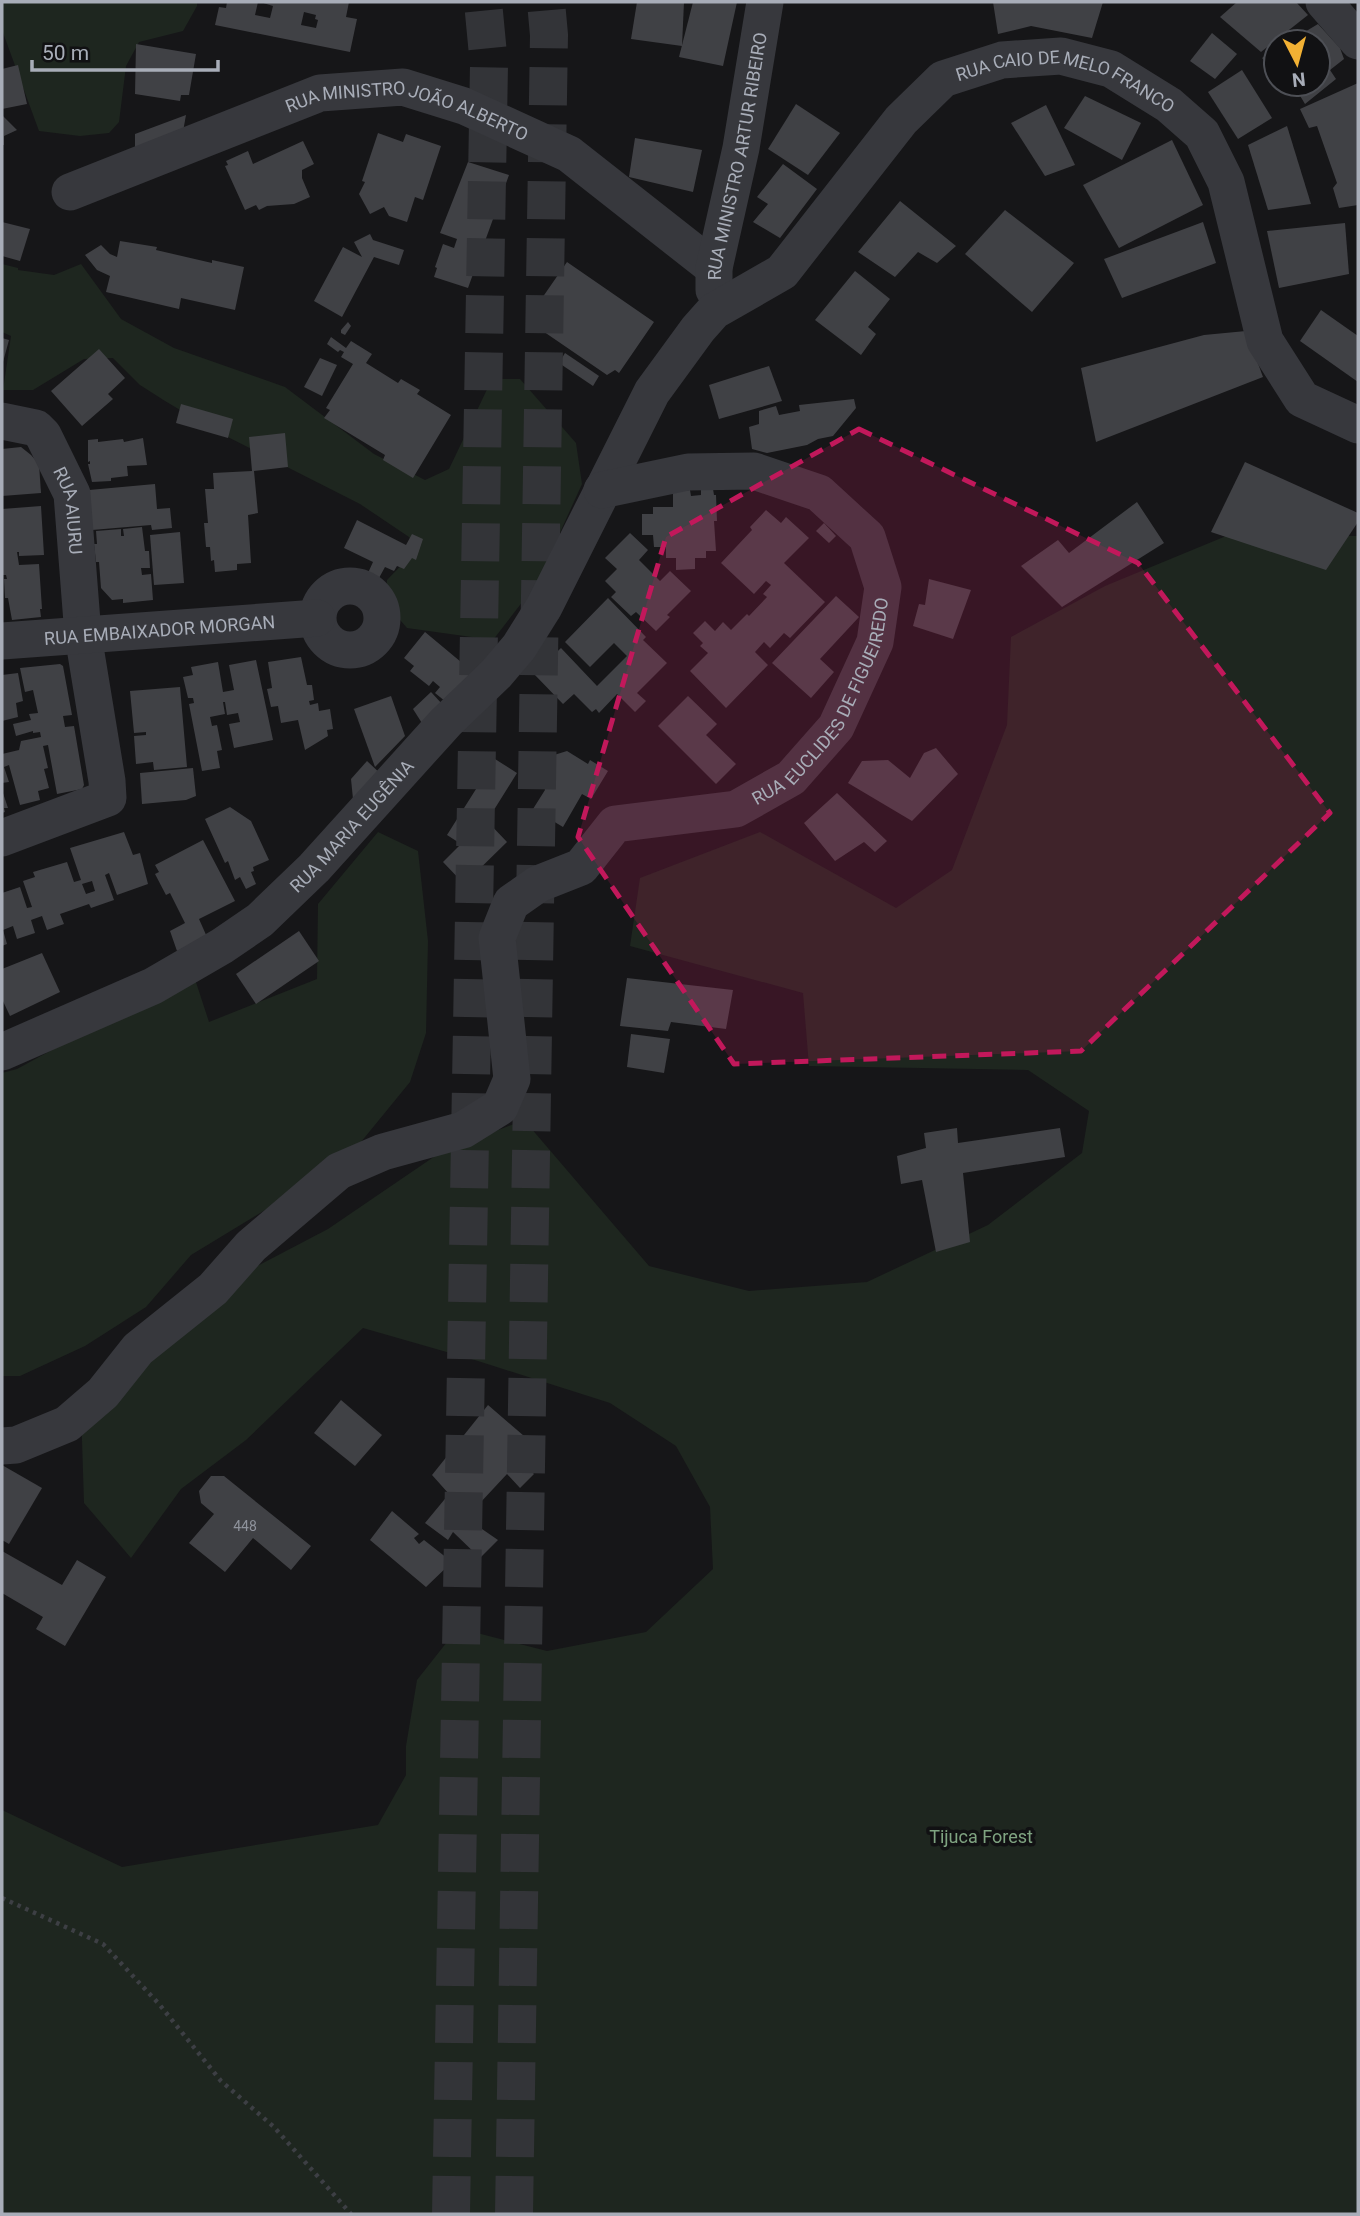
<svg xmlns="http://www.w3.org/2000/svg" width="1360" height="2216" font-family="Roboto,sans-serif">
  <rect width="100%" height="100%" fill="#161618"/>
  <g fill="#1e261f">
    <polygon points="2,2 197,2 197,6 183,31 139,42 126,66 119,122 109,133 80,136 39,131 2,30"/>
    <polygon points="2,264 18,268 18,270 54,275 81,264 121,319 174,348 285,387 374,454 425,480 449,469 492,379 520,379 576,443 582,484 537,583 493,640 407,628 388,606 386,600 387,580 416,550 409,537 360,504 214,430 165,401 140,385 113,358 84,359 33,390 3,390 11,336 2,332"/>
    <polygon points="1231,534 1358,536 1358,2214 2,2214 2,1810 122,1867 378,1825 406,1775 406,1746 417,1680 458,1628 547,1651 646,1632 713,1569 710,1507 676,1446 610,1403 478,1361 363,1328 246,1440 181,1489 131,1558 84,1503 81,1409 229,1281 328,1229 441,1152 524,1120 649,1266 749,1291 867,1282 988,1225 1082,1153 1089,1111 1028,1070 809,1066 803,993 630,946 640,878 760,832 896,908 952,870 1007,725 1011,637 1105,586"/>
    <polygon points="378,832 418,851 428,941 426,1033 410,1082 352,1153 308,1184 191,1255 146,1307 85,1346 20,1376 2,1376 2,1073 17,1069 193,973 209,1022 317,979 318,904"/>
  </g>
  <g fill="#404145" fill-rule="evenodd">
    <path d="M227 2H258L255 15 270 18 273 6 260 2H349L346 17 357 19 350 52 215 25 219 7 226 8ZM304 12 316 15 315 19 318 20 316 28 301 25Z"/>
    <polygon points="637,2 684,2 682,46 631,39"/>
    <polygon points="693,2 737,2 723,66 679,57"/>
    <polygon points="993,2 1103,2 1092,38 1031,26 998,34"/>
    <polygon points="1237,2 1296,2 1308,15 1261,52 1220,17"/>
    <polygon points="1318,24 1340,48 1344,59 1330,70 1336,79 1305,104 1293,84 1318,84 1318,42 1288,42"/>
    <polygon points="1212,33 1237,54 1215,79 1190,61"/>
    <polygon points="136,44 196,54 189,95 181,95 180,101 135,94"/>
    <polygon points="1276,49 1276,73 1262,58"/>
    <polygon points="18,65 27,104 2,109 2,69"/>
    <polygon points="1242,70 1272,118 1238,139 1208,92"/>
    <polygon points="1358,83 1358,205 1339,208 1333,188 1337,183 1317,126 1309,128 1300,109"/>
    <polygon points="1085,96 1141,123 1122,160 1064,128"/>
    <polygon points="796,104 840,133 808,175 768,149"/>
    <polygon points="1046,105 1075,165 1045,176 1011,123"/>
    <polygon points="2,115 17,130 4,136 4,145 2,145"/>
    <polygon points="186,115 182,137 135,155 135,134"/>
    <polygon points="1287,126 1311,204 1268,210 1248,145"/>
    <polygon points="378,133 403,142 406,134 441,146 423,200 415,197 407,222 389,216 384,207 370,214 359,194 365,182 362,181"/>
    <polygon points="635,138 702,150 693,192 629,177"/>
    <polygon points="1172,140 1203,205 1119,248 1083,185"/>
    <polygon points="303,141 314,164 302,170 302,178 310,197 294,204 267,206 259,210 256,205 245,210 225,166 228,165 226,161 248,151 253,164"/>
    <polygon points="468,162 509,175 468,288 434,277 437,268 435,267 443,244 454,248 457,239 440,233"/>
    <polygon points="783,164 817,189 780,238 753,222 768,204 757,197"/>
    <polygon points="900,201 956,246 937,263 918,252 895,277 858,252"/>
    <polygon points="1005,210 1074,263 1032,312 965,254"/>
    <polygon points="2,222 30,229 20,261 2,256"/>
    <polygon points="1203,222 1216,263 1122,298 1104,259"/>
    <polygon points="1345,223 1349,274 1279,288 1267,231"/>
    <polygon points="370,234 373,240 404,250 399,265 374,257 342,317 314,301 343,247 362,257 354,242"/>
    <polygon points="120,241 157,247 156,250 212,263 212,260 244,267 235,310 181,298 179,309 106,292 110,276 97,270 85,255 101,245 110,254 117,257"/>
    <polygon points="567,262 654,322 619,373 615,370 607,375 534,325 547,305 540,301"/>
    <polygon points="855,271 890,299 868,327 876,334 861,355 815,320"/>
    <polygon points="1321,310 1358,336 1358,382 1300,341"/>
    <polygon points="348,322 351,326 345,335 341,333 341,330"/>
    <polygon points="1246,331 1263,377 1096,442 1081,368 1204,335"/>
    <polygon points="331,337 346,348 351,341 372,354 366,363 398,383 401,379 420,390 417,394 451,415 413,478 383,460 385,455 324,418 330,410 326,408 353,364 341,357 344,352 340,350 338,352 327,344"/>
    <polygon points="2,338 9,340 3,362 2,362"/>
    <polygon points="99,349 125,378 108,394 113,399 82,426 51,391"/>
    <polygon points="565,353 599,376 593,386 559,363"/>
    <polygon points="320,358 337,365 322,396 304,387"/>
    <polygon points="769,366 782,401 719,419 709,385"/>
    <polygon points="854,399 856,408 833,436 818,439 807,445 767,453 752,449 749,427 759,424 759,411 776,406 779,415 800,411 799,405"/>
    <polygon points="181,404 233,419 228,438 176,423"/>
    <polygon points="285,433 288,467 254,471 258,513 248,515 251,563 237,564 237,570 215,572 214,560 211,561 210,547 206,547 204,523 208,523 205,489 214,489 213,473 252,471 249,437"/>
    <polygon points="143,438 147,465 127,466 128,476 111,478 111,481 92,482 88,464 90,464 90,461 88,462 88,440 98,439 98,442 123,439 124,442"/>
    <polygon points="21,447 31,455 39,464 41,493 2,496 2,449"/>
    <polygon points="1245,462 1358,513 1358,522 1326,570 1211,532"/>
    <polygon points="155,484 157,509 170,508 172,528 152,530 151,525 92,530 89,490"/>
    <polygon points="701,489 713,489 714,495 716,495 717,521 714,521 716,551 706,551 706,558 695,558 695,569 676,570 676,558 666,558 666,547 654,547 653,535 642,535 642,514 653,514 653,507 673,507 673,492 690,490 691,496 701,495"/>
    <polygon points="1137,502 1164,543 1062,607 1021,566 1058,540 1069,553"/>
    <polygon points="41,506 44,555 19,556 19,552 17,552 19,565 39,564 42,609 40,609 41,617 12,620 8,598 5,598 4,579 7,579 6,575 2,575 2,509"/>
    <polygon points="766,510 781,523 786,517 809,538 784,563 825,602 790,638 784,633 770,648 764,642 755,652 768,665 726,708 690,671 708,653 700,646 703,643 693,633 705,621 715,631 723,622 731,630 747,614 749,616 767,597 763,594 771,585 766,581 754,594 721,563 752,530 750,527"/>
    <polygon points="357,520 406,545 412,534 423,539 416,560 412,558 404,569 397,566 394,571 385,567 379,578 368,573 373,562 344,548"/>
    <polygon points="824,523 836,536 829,543 816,531"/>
    <polygon points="142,527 145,551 149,551 150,568 141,568 142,575 151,574 153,600 123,603 123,599 112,600 101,588 99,562 96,562 94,544 97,544 96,531 121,529 121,536 124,536 123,529"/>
    <polygon points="180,532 184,583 154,585 150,535"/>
    <polygon points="630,533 648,550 639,560 660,581 670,571 691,591 667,615 670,617 656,631 636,612 631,616 611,597 616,592 605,581 617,569 605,558"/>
    <polygon points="929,579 971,590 953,639 913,626 919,604 925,605"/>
    <polygon points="836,596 859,617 820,659 834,672 811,698 772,663"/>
    <polygon points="608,598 646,637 643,640 667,663 637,693 646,701 635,712 617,694 599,713 596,709 592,712 574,694 563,704 534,674 561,648 597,686 627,656 614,643 590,667 565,642"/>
    <polygon points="425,632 479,677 451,706 435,693 440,687 433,681 429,686 410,671 414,666 404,658"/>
    <polygon points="301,657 307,685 312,685 314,700 309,701 310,705 318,703 319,711 330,709 333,729 327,730 328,736 305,750 298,720 281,723 278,706 271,707 267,689 272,688 268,662"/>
    <polygon points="256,660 273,740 234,748 229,724 240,722 238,713 227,715 225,702 223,702 225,714 210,717 212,726 217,725 222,750 217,751 220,768 202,771 189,704 194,703 193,698 188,698 183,677 193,675 191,667 218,662 223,692 234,690 229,665"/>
    <polygon points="60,664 63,666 72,715 63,716 65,727 74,726 84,785 82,789 57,794 48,745 43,746 48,768 44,769 49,788 38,791 40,800 20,805 9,765 4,767 9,782 2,783 2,754 19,750 21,741 41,737 40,732 33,733 33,731 16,736 13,724 31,720 29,714 38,713 33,690 25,692 20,668"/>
    <polygon points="18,673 23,701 16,703 18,717 2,721 2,675"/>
    <polygon points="180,687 187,767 154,770 153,762 136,764 134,736 146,735 146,732 134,733 130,691"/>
    <polygon points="431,692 443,705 427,731 413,709"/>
    <polygon points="391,696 405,736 375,767 354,709"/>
    <polygon points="688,696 717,724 706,735 736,764 716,784 658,726"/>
    <polygon points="936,748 958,774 912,821 848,783 862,761 888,760 910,778 924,753"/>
    <polygon points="567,751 588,764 590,760 608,771 591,799 582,794 563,827 533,809 545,790 541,775 554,755"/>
    <polygon points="495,759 517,773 487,821 507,842 464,884 443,862 461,844 447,835"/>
    <polygon points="367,761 384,777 354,809 351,779"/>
    <polygon points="193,768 196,796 186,800 142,804 140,773"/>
    <polygon points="2,790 8,808 4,808 5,812 2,813"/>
    <polygon points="837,793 887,841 875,852 864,842 835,861 804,823"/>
    <polygon points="230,807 251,821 269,860 253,867 254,871 251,872 256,884 246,889 240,877 235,880 228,861 225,863 205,819"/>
    <path d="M124 832 133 855 140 853 148 884 117 895 109 873 105 875 114 900 91 908 89 904 60 914 64 924 47 930 42 916 31 920 35 933 17 939 13 926 3 930 7 944 2 946V893L20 887 27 908 32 907 23 881 35 877 33 872 67 862 74 882 81 880 70 848ZM92 881 95 891 86 894 82 884Z"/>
    <polygon points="203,840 235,901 199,919 207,937 177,951 170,931 185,923 170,893 166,895 155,874 159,872 155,865"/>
    <polygon points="299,931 319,961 256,1004 236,974"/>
    <polygon points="42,953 60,992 10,1016 2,999 2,969"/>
    <polygon points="627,978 733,990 726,1029 671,1022 668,1031 620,1026"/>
    <polygon points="631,1034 670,1039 664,1073 627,1067"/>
    <polygon points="957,1128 958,1143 1060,1128 1065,1157 963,1173 970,1242 936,1252 922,1180 901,1184 897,1156 926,1148 924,1133"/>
    <polygon points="341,1400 382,1435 355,1466 314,1433"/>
    <polygon points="488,1405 531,1442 517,1457 534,1474 520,1488 507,1474 466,1518 498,1540 480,1558 453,1532 448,1540 425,1523 449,1494 432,1475"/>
    <polygon points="2,1465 42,1488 9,1544 2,1540"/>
    <polygon points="211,1476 224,1476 311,1546 291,1570 253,1538 225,1572 189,1543 214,1514 201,1503 199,1491"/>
    <polygon points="392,1511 419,1534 414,1538 419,1544 424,1540 452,1562 426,1587 370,1540"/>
    <polygon points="2,1551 62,1585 77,1560 106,1577 65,1646 36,1629 43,1617 2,1593"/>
  </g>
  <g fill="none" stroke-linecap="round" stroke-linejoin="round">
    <g stroke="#333438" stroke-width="38" stroke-dasharray="38 19" stroke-linecap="butt">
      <polyline points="451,2214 489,65 483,2"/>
      <polyline points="514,2214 549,35 546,2"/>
    </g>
    <polyline stroke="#3d3f44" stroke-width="4.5" stroke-dasharray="3.5 5" stroke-linecap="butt" points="2,1898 103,1944 159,2004 221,2081 274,2127 351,2214"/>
    <g stroke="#37383d" stroke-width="37">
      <polyline points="1324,2 1358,41"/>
      <path id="s1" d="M70 192 320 93 403 87 464 106 569 154 714 268"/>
      <path id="s2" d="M714 290V268L741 148 765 2"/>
      <path id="s3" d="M2 421 36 428 43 435 72 494 83 635 107 781 108 798 2 838"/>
      <circle cx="350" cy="618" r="32"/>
      <path id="s4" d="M2 641 317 618"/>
      <path id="s5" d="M2 1052 153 986 222 946 260 920 314 868 446 722 496 674 519 647 544 607 652 392 698 329 714 311 782 272 901 120 943 79 1002 60 1061 56 1111 69 1169 105 1202 134 1226 182 1265 341 1302 399 1358 425"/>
      <path id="s6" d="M2 1446 16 1445 67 1424 103 1393 138 1349 213 1289 251 1246 339 1171 383 1152 463 1130 500 1107 512 1079 497 938 511 903 538 884 581 867 615 824 736 809 791 778 836 727 875 642 883 587 867 537 819 493 754 471 688 472 602 490"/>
    </g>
  </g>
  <path fill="#c2185b" fill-opacity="0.2" stroke="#c2185b" stroke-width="5" stroke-dasharray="14 9" stroke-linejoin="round" d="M859 429 1138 563 1330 813 1081 1051 734 1064 578 837 666 537Z"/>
  <g text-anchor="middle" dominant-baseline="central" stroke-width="7" stroke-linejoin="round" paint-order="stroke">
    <g font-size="14" fill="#8e929b">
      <text x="245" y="1526">448</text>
    </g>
    <g font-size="18" fill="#a8adb8" stroke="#111113">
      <text stroke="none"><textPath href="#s5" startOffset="1517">RUA CAIO DE MELO FRANCO</textPath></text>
      <text stroke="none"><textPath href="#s1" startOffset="359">RUA MINISTRO JOÃO ALBERTO</textPath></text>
      <text stroke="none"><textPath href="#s2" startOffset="136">RUA MINISTRO ARTUR RIBEIRO</textPath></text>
      <text stroke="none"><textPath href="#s3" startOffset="126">RUA AIURU</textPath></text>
      <text stroke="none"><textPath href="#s4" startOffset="158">RUA EMBAIXADOR MORGAN</textPath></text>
      <text stroke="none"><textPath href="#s6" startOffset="1227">RUA EUCLIDES DE FIGUEIREDO</textPath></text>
      <text stroke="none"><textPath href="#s5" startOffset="422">RUA MARIA EUGÊNIA</textPath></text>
    </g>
    <g font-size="18" fill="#7fa381" stroke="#111113">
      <text x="981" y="1836">Tijuca Forest</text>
    </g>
  </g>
  <rect width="1360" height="2216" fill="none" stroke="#a8adb8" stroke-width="7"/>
  <g transform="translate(1297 63) rotate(174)"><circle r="33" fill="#111113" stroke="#4d4f55" stroke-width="2"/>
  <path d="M0-5L12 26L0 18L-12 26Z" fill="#f2b134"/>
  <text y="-10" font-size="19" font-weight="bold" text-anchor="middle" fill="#a8adb8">N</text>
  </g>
  <path d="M32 60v10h186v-10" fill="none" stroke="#a8adb8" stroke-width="3.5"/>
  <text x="42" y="60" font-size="21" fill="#a8adb8" stroke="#111113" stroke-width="5" paint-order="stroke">50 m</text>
</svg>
